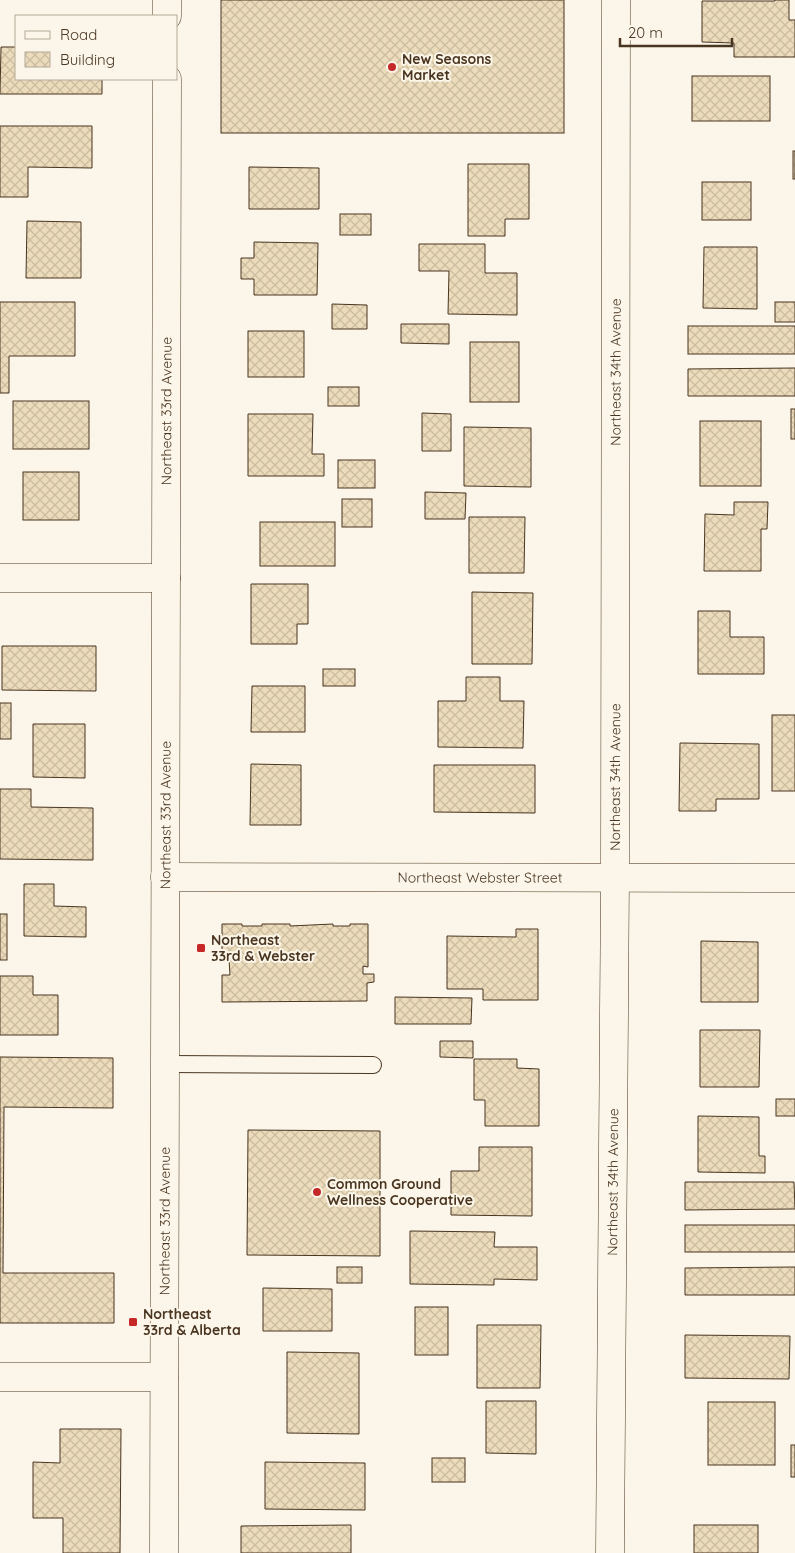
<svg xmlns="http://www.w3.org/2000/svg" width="795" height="1553" font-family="Quicksand,sans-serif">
  <defs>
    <pattern id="building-cross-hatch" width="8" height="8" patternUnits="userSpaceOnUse" patternTransform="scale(1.25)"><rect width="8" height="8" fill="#ecdcbc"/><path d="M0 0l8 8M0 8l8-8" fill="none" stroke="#ccbda1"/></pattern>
  </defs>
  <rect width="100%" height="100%" fill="#fbf6e9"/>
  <g fill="url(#building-cross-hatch)" stroke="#4a3520">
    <rect x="221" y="0" width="343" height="133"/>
    <polygon points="775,0 789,0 789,20 795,20 795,57 734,57 734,43 702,42 702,1 775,1"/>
    <polygon points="1,47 16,47 16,79 102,79 102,94 0,94"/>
    <rect x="692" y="76" width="78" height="45"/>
    <polygon points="0,126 92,126 92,168 28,167 28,197 0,197"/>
    <rect x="793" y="151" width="2" height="28"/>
    <polygon points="468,164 529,164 529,219 505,219 505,236 468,236"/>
    <polygon points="249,167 319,168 319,209 249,209"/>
    <rect x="702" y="182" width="49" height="38"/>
    <rect x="340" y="214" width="31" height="21"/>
    <polygon points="27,221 81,222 81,278 26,278"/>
    <polygon points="254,242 318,243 317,295 254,295 254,279 241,279 241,258 254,258"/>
    <polygon points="419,244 485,244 485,273 517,273 517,315 448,314 449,271 419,271"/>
    <polygon points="704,247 757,247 757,309 703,308"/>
    <polygon points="0,302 75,302 75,356 9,356 9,393 0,393"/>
    <rect x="775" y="302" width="20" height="20"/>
    <polygon points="332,304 367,305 367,329 332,329"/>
    <polygon points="401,324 449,324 449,344 401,343"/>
    <rect x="688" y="326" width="107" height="28"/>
    <rect x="248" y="331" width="56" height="46"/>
    <rect x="470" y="342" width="49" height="60"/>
    <polygon points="795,368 795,396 688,396 688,369"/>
    <rect x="328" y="387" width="31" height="19"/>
    <rect x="13" y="401" width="76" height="48"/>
    <rect x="791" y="409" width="4" height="30"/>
    <polygon points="422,413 451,414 451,451 422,451"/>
    <polygon points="248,414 313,414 312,454 324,454 324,476 248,476"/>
    <rect x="700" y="421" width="61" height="65"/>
    <polygon points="464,427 531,428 531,487 464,486"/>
    <rect x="338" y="460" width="37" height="28"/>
    <rect x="23" y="472" width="56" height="48"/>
    <polygon points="425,492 466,493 465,519 425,519"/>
    <rect x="342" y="499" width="30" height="28"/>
    <polygon points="734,502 768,502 767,529 761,529 761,571 704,571 705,514 734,515"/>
    <polygon points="469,517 525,517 524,573 469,573"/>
    <rect x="260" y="522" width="75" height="44"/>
    <polygon points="251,584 308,584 308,624 297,624 297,644 251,644"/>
    <polygon points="472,592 533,593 532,664 472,664"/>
    <polygon points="698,611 730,611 730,637 764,637 764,674 698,674"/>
    <polygon points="2,646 96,646 96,691 2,690"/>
    <rect x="323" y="669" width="32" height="17"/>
    <polygon points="466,677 500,677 500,701 524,701 523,748 438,747 438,701 466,701"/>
    <polygon points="252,686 305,686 305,732 251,732"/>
    <rect x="0" y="703" width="11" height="36"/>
    <rect x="772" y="715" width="23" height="76"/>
    <polygon points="33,724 85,724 85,778 33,777"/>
    <polygon points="680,743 759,744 759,799 716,799 716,811 679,811"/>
    <polygon points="251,764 301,765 301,825 250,825"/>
    <polygon points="434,765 535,765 535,813 434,812"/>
    <polygon points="0,789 31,789 31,807 93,808 93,860 0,859"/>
    <polygon points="24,884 54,884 54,906 86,907 86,937 24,936"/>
    <rect x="0" y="914" width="7" height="46"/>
    <polygon points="222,924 242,924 242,926 262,926 262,924 290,924 290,926 333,924 333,926 350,926 350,924 368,924 368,967 363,966 363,974 374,974 374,982 367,983 367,1001 222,1002 222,975 230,975 229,959 222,959"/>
    <polygon points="516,929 538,929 538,1000 483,1000 483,989 447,989 447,936 516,937"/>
    <polygon points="701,941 758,942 758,1002 701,1002"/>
    <polygon points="0,976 33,976 33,995 58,995 58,1035 0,1035"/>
    <polygon points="395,997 472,998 471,1024 395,1024"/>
    <polygon points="700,1030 760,1030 759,1087 700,1087"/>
    <polygon points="440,1041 473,1041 473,1058 440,1057"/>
    <polygon points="0,1057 113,1058 113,1108 4,1107 3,1273 114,1273 114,1323 0,1323"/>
    <polygon points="474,1059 517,1059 517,1068 539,1069 539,1126 485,1126 485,1100 474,1100"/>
    <rect x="776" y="1099" width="19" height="17"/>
    <polygon points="698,1116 759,1117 759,1156 765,1156 765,1173 698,1172"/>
    <polygon points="248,1130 380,1131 380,1256 247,1255"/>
    <polygon points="479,1147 532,1147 532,1216 451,1215 451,1171 479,1171"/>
    <polygon points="685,1182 794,1182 795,1209 685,1210"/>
    <rect x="685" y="1225" width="110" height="27"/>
    <polygon points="410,1231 495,1232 494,1247 537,1247 537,1280 494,1279 494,1285 410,1284"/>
    <rect x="337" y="1267" width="25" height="16"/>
    <polygon points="795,1267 795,1295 685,1295 685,1268"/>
    <polygon points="263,1288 332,1289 332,1331 263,1331"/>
    <rect x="415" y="1307" width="33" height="48"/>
    <polygon points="477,1325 541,1325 540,1388 477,1388"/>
    <polygon points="685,1335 790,1336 789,1379 685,1378"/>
    <polygon points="287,1352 359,1353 359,1434 287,1433"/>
    <polygon points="486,1401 536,1401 536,1454 486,1453"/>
    <rect x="708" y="1402" width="67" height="63"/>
    <polygon points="60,1429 121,1429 120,1553 63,1553 63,1518 33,1518 33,1462 60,1463"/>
    <rect x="791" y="1445" width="4" height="32"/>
    <rect x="432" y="1458" width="33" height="24"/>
    <polygon points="265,1462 365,1463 365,1510 265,1509"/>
    <polygon points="351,1525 351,1553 241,1553 241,1526"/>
    <rect x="694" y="1525" width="64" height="28"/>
  </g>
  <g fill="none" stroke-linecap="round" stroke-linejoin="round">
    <g stroke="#4a3520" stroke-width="18">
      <polyline id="service" points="165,1064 373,1065"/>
    </g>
    <g stroke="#4a3520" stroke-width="29">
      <g id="minor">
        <polyline points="0,578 166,578"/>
        <path id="s1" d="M165 877 795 878"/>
        <path id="s2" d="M610 1553 615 879 616 0"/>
      </g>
    </g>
    <g stroke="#4a3520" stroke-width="29">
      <polyline id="tertiary" points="0,1377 164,1377"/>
    </g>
    <g stroke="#4a3520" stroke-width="29">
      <g id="secondary">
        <polyline points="167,16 167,0"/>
        <path id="s3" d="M164 1553 167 79"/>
      </g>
    </g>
    <use href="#service" stroke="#fbf6e9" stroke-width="16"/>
    <use href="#minor" stroke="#fbf6e9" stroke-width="28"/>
    <use href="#tertiary" stroke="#fbf6e9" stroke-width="28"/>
    <use href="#secondary" stroke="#fbf6e9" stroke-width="28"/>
  </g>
  <g fill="#c62828" stroke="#fbf6e9" stroke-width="2">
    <circle cx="392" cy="67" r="5"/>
    <rect x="196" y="943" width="10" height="10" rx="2.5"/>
    <circle cx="317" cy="1192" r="5"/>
    <rect x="128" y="1317" width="10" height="10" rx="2.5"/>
  </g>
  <g text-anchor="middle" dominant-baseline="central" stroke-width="4" stroke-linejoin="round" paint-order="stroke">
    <g font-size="14" font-weight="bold" fill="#4a3520" stroke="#fbf6e9" text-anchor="start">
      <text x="402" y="59">New Seasons<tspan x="402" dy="16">Market</tspan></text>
      <text x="211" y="940">Northeast<tspan x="211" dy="16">33rd &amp; Webster</tspan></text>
      <text x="327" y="1184">Common Ground<tspan x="327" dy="16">Wellness Cooperative</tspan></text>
      <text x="143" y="1314">Northeast<tspan x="143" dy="16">33rd &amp; Alberta</tspan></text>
    </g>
    <g font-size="14" fill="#4a3520" stroke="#fbf6e9">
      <text stroke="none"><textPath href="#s2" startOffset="1181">Northeast 34th Avenue</textPath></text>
      <text stroke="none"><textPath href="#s3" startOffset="1142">Northeast 33rd Avenue</textPath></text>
      <text stroke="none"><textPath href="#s2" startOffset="776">Northeast 34th Avenue</textPath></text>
      <text stroke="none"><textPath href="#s3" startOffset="738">Northeast 33rd Avenue</textPath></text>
      <text stroke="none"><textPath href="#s1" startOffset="315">Northeast Webster Street</textPath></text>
      <text stroke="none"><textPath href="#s2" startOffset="371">Northeast 34th Avenue</textPath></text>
      <text stroke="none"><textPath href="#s3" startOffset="332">Northeast 33rd Avenue</textPath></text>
    </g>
  </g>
  <rect x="15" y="15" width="162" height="65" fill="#fbf6e9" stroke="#b4a999"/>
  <rect x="25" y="31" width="25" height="8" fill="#fbf6e9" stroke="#b4a999"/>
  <text x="60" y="40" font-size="15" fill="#4a3520">Road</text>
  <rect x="25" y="52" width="25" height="15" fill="url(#building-cross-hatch)" stroke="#b4a999"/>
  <text x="60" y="65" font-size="15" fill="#4a3520">Building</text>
  <path d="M620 38v8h112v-8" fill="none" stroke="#4a3520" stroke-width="2.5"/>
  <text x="628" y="38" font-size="15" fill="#4a3520" stroke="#fbf6e9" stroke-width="4" paint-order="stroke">20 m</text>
</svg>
